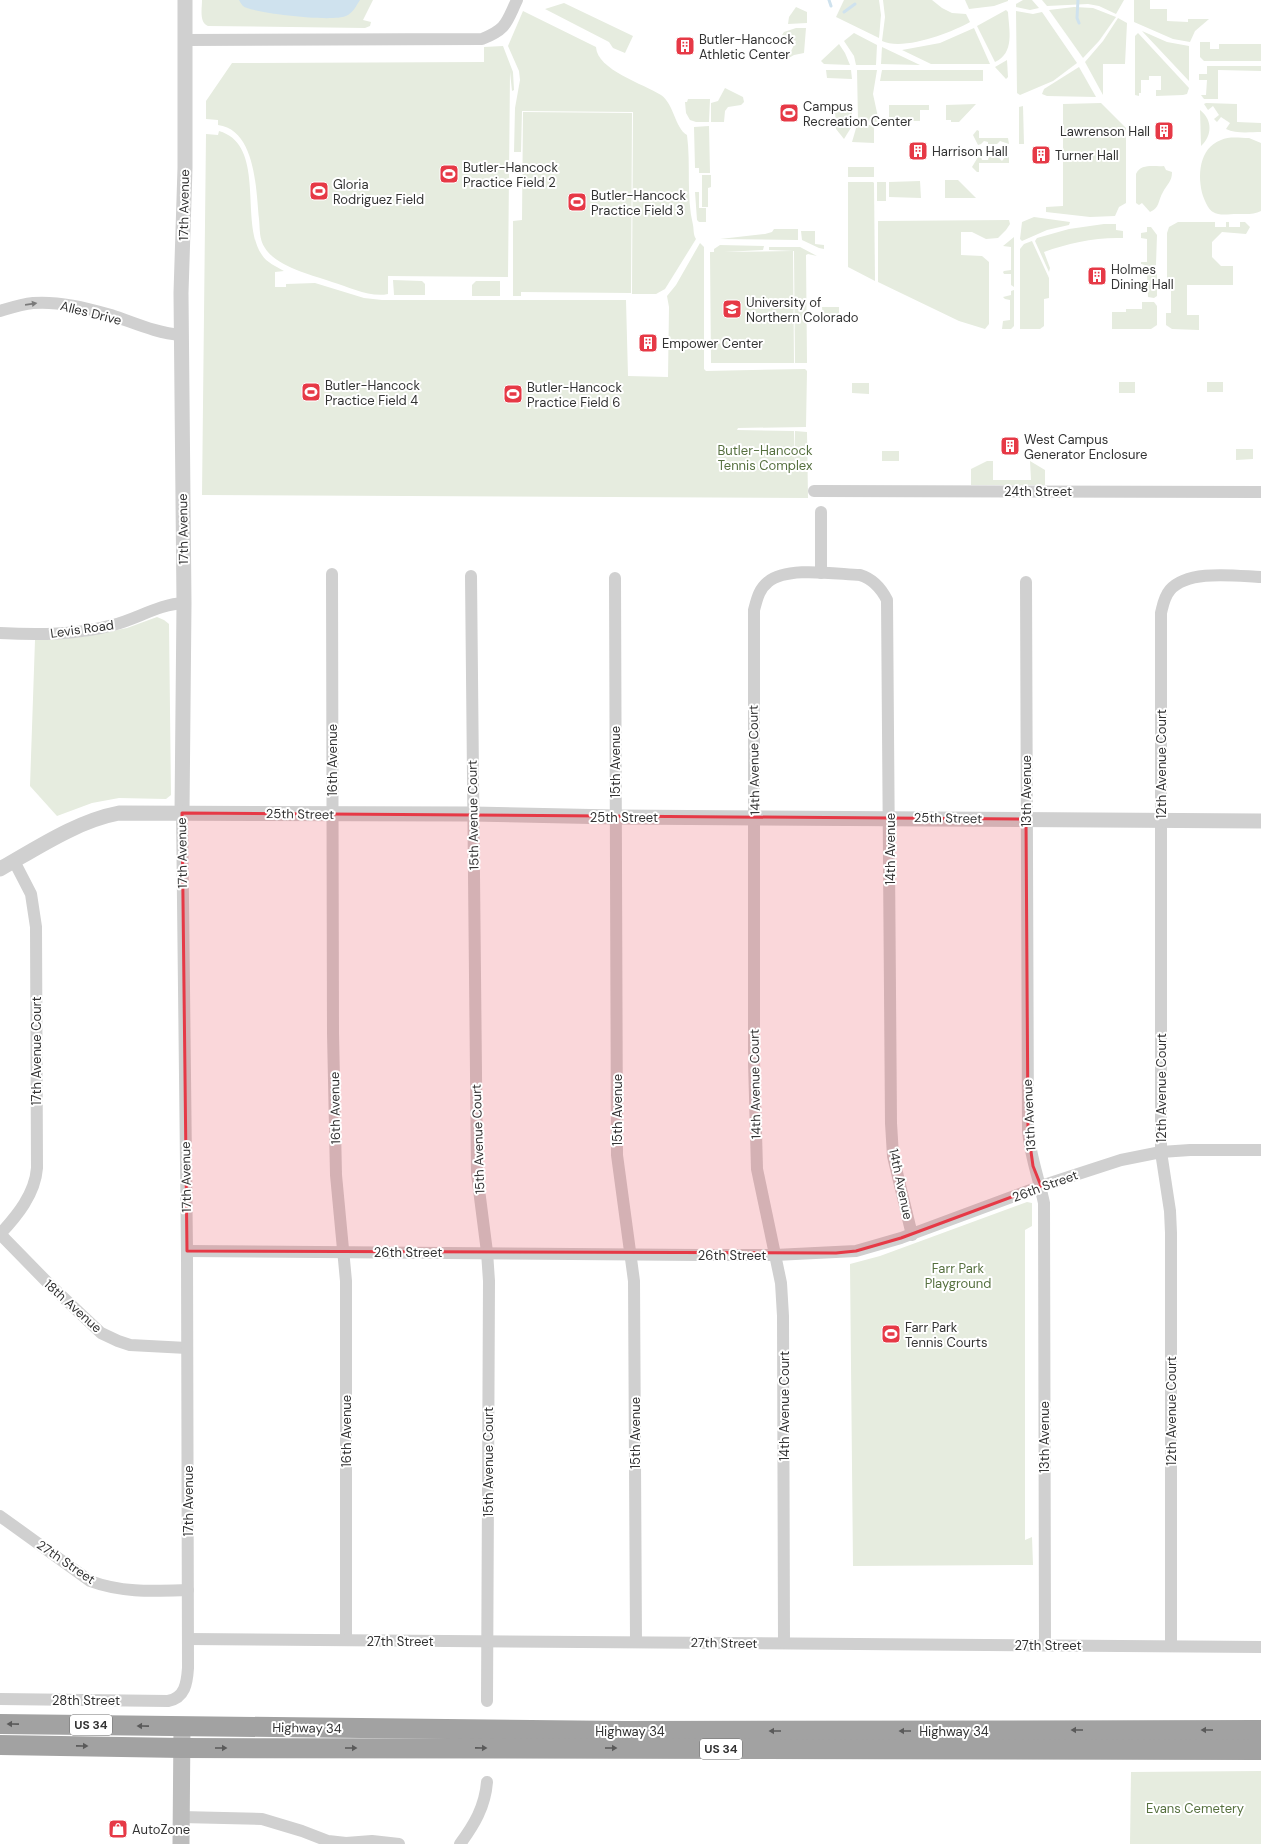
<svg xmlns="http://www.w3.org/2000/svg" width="1261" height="1844" font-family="'DM Sans',sans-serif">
  <rect width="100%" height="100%" fill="#fff"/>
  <g fill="#e6ecdf">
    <path d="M202 0H373L363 20 371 22 370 26 365 28 208 26C199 22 202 9 202 0Z"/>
    <polygon points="844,0 879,0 881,15 879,38 836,17"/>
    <path d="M883 0H932L942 8 952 13 966 14 970 22C951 33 903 51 882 41L885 17Z"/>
    <polygon points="965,0 1008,0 1008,1 994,6 969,9"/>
    <polygon points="1023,0 1032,0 1039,8 1030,10 1016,7 1016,4"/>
    <polygon points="1042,0 1124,0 1116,14 1099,6 1088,4 1047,6"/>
    <polygon points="1134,0 1150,0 1150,9 1167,9 1167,21 1188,22 1188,19 1209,19 1195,31 1190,42 1173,39 1134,22"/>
    <polygon points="564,3 633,36 625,53 613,48 609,42 545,9"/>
    <polygon points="796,7 807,12 807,23 788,24 789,17"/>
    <polygon points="1074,7 1093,8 1116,17 1099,41 1083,58 1049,10"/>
    <path d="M1006 10 1008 12C1009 30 1015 53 995 62L977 26Z"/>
    <path d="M523 11 596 47C597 70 644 84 661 95 674 104 675 128 687 135 691 165 686 196 693 225 694 230 693 234 696 239L665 289 656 294H632L633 112 522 111 521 152H514L515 108 520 80 519 71 508 46Z"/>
    <polygon points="1016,11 1033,14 1042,12 1077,63 1053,81 1020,95 1017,93"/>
    <polygon points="1118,18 1127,23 1125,64 1103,64 1103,95 1085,62 1103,41"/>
    <polygon points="806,28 804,53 794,55 787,59 796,41 782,35 784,32 796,28"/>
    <polygon points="974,28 990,64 931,64 902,50 940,43"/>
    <polygon points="1142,31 1167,42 1189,46 1189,81"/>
    <polygon points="854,33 877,45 876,65 856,65 854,56 844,41"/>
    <polygon points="1138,33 1189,88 1187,94 1183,95 1156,96 1156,90 1161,90 1161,76 1149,76 1149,80 1141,80 1141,93 1139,93 1139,96 1135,95 1135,36"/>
    <polygon points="1200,42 1210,42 1210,49 1219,49 1219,44 1261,44 1261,61 1204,61 1200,57"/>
    <polygon points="839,44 845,53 850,65 824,64 821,61"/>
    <path d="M503 46 513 72 514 90 512 91 510 72 508 277 388 276V294C371 298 349 287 332 282 312 275 277 267 265 248 259 240 260 228 259 219 256 190 256 130 218 125V120L206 119V101L232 63 484 62V47Z"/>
    <polygon points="882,47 920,65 881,64"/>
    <polygon points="1007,60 1008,77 1006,79 995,67"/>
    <polygon points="1207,66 1261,66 1261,71 1218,70 1218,99 1204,99 1201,95 1206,95 1207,80 1199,80 1199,74 1207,74"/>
    <polygon points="1079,67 1096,97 1047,96 1042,94 1044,89"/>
    <polygon points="826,70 851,70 852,79 827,78"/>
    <polygon points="857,70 877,70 873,94 879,122 858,121"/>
    <polygon points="882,70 983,70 983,81 880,81"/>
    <polygon points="725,88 743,97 744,102 741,105 728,107 725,111 724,122 711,122 711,103 718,101"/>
    <polygon points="688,99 710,99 709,122 696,122 690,120 686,113 685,102 687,102"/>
    <polygon points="1101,103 1126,128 1126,203 1119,207 1115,216 1090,217 1046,212 1046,207 1063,206 1063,104"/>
    <path d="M1206 103 1237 104V122L1261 123V132C1250 132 1236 134 1226 129L1230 123 1221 117 1217 122 1214 119 1219 115 1213 106 1208 110 1204 104Z"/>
    <polygon points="976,104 959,122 951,122 951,120 946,120 946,105"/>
    <polygon points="889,105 929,105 929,110 920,110 920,121 889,121"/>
    <polygon points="1023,106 1024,144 1019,144 1019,107"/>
    <polygon points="835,110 852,110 852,126 844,139 836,129"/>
    <path d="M1200 110C1213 120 1212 136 1201 146Z"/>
    <polygon points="523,112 632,113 631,293 521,292 521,296 513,296 513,221 522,220"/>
    <polygon points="857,125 874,125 874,143 852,142"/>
    <polygon points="709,126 710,173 699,173 699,168 695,168 694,127"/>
    <polygon points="977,130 979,131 979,138 1008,138 1009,144 1000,141 997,144 988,144 988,142 984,141 981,144 978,145 973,135"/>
    <path d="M219 131C267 145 239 223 262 255 266 262 277 267 284 271L275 272V287H286V284L315 283 364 298 382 300H626L628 376 668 377 669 307 667 296 676 285 700 243 704 247V369L706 371 805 369 807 371 806 427 738 428 737 430 794 431V469L795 431 807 432 808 498 202 495 206 134 218 135Z"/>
    <path d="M1249 138 1261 143V211C1254 215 1245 214 1237 214 1229 214 1219 216 1213 212 1208 209 1205 201 1203 196 1197 176 1199 148 1221 140 1229 136 1240 138 1249 138Z"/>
    <polygon points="978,157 981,157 982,160 988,160 989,157 998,157 1002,161 1005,157 1009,157 1009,163 979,163 979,172 977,172 972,167"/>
    <path d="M1164 166 1166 170 1172 172C1172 182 1167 184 1163 192 1158 200 1160 208 1150 212L1142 203 1139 205 1136 203V174C1141 163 1154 167 1164 166Z"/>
    <rect x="848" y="167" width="26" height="10"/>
    <polygon points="702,175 711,175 711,187 708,188 708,207 702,207"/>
    <polygon points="945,180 958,180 976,198 945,198"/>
    <polygon points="920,181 921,198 889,197 889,182"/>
    <polygon points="848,182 873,182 874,183 875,281 848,267"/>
    <rect x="877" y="182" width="9" height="19"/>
    <polygon points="695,192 699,192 699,208 706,208 706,222 699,222 697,220"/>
    <polygon points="1034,217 1070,222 1069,225 1047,230 1022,241 1020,239 1022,222"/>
    <polygon points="1009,220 1010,224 1006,230 998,238 986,239 972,232 961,232 961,255 982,256 989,262 989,324 985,329 959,321 878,282 878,221"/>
    <polygon points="1178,222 1215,222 1215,227 1226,227 1226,222 1229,222 1229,227 1240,227 1240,222 1245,222 1250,227 1246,234 1222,232 1212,242 1212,257 1221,266 1233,266 1233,285 1187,285 1187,315 1199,315 1199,330 1172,329 1166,325 1166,313 1171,313 1171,288 1167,288 1167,233 1169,227"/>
    <path d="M1104 224H1116V230L1123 231V238C1096 237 1068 243 1044 252L1050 268 1049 272 1035 241 1037 238 1069 229Z"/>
    <path d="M1147 227H1151L1157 235 1156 265C1151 268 1147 265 1141 264V262H1147V239L1141 238V233L1147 232Z"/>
    <polygon points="774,229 798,229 798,240 720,239 765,234 772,232"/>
    <polygon points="801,231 815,231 815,244 824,245 824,249 819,248 802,240"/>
    <polygon points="1014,237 1014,287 1011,285 1011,274 1004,274 1003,272 1004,271 1011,270 1011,247 1003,246"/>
    <polygon points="1032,241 1049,278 1049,298 1044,299 1044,326 1040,329 1020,329 1020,249 1024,244"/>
    <polygon points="720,245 764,246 763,250 724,252 793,251 794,363 711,363 710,252 714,252 714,249"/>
    <polygon points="769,247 800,247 817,256 808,254 806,255 807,363 795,363 794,251 769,250"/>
    <polygon points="1149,270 1153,270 1157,272 1157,296 1154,298 1148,297 1147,274"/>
    <polygon points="393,280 422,281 425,284 425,295 394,295"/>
    <polygon points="476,281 500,281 500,296 472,296 472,285"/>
    <polygon points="1014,290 1014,326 1011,329 1002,329 1003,321 1010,320 1010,300 1005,299 1003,297 1011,295 1011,291"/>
    <polygon points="1142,302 1154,302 1157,306 1157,325 1151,329 1112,329 1112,312 1126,312 1126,309 1142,309"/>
    <polygon points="822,307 839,307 839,317 823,317"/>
    <rect x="1119" y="382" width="16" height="11"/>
    <rect x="1207" y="382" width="16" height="10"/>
    <polygon points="852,383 869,383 869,394 852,393"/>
    <polygon points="1236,449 1253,449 1253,459 1236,460"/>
    <rect x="882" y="451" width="17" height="10"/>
    <polygon points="987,461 993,461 993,480 1031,480 1030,461 1045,470 1045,485 971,485 971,469"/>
    <polygon points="157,617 164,620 169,624 171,795 166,799 119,798 92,803 57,816 30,786 35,640 82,637 127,628"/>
    <polygon points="1027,1202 1032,1203 1032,1226 1025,1230 1025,1540 1032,1537 1033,1565 853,1566 850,1264 880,1256"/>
    <polygon points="1261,1771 1261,1844 1130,1844 1131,1772"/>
  </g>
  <path fill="#cfe2ee" d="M239 0H360C356 6 353 13 346 16 332 22 263 14 247 8 243 7 241 4 239 0Z"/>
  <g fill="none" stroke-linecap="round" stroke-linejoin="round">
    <g stroke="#cfe2ee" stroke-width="3">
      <polyline points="829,0 831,6"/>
      <polyline points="1078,0 1077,18 1079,23"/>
      <polyline points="844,12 855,4"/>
    </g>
    <g stroke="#d0d0d0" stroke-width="12">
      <path d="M185 40 482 39C507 29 506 23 517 0"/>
      <path d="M0 311C10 308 22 304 33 303 59 301 86 308 111 315 135 323 156 333 181 335"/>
      <polyline points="814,491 1261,492"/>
      <polyline points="821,512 821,573"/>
      <polyline points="332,574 333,1033 336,1175 346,1281 346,1640"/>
      <polyline points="471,576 477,1174 487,1252 489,1281 487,1701"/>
      <polyline points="615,578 617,1155 634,1281 636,1642"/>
      <path d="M1026 582 1028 1130C1030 1156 1039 1179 1044 1203L1045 1645"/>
      <path d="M0 633C38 635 77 635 113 625 137 619 159 604 184 603"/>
      <path d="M0 1234C17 1216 35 1194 37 1168L36 927 31 894 14 861"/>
      <polyline points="0,1234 48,1283 101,1333 118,1341 130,1345 187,1348"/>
      <polyline points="187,1251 700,1255 775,1255 856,1251 901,1238 1041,1186 1121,1160 1161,1152 1190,1150 1261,1150"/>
      <path d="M0 1516 90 1581C122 1593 154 1591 188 1590"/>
      <polyline points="188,1639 1261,1647"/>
      <path d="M784 1643 783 1316 781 1283 757 1169 754 1061V610C757 599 759 589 768 582 787 566 835 574 860 575 873 579 881 588 887 600L891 1123 893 1156 912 1235"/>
      <path d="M1171 1646V1233L1170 1211 1161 1152V613C1163 605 1164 597 1170 590 1188 569 1236 576 1261 577"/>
      <path d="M0 1699 168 1701C185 1698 187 1683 188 1668L187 1251 182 813"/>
      <polyline points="181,1817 262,1819 302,1831 328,1841 346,1843 372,1841 399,1844"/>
      <path d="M460 1844C474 1825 485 1807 487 1782"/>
    </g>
    <g stroke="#d0d0d0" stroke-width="15">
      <polyline points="182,813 184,603 181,293 185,168 185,0"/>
      <path d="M0 869C37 848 77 821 119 813L473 814 615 817 1261 821"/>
    </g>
    <polyline stroke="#bdbdbd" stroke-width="17" points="181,1844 182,1726"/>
    <g stroke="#a2a2a2" stroke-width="20">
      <polyline points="0,1724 623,1731 1261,1730"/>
      <polyline points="0,1745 182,1748 1261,1750"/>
    </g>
  </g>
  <defs><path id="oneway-solid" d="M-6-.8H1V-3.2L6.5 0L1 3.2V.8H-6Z"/></defs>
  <use fill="#7a7a7a" href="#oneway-solid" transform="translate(31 304) rotate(-8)"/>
  <g fill="#5a5a5a">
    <use href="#oneway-solid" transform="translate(13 1724) rotate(-179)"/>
    <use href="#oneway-solid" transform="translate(143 1726) rotate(-179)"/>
    <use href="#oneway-solid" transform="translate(1077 1730) rotate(180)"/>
    <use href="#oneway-solid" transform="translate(1207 1730) rotate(180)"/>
    <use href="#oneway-solid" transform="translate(775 1731) rotate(180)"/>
    <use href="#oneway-solid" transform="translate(905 1731) rotate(180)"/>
    <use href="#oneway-solid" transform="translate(82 1746) rotate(1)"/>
    <use href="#oneway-solid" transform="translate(221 1748)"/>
    <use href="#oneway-solid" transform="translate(351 1748)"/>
    <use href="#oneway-solid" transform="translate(481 1748) rotate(1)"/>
    <use href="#oneway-solid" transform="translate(611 1748)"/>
  </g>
  <path fill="#e63946" fill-opacity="0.2" stroke="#e63946" stroke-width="3" stroke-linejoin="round" d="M182 813 1026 819 1028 1130 1033 1166 1041 1186 901 1238 856 1251 836 1253 187 1251Z"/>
  <defs>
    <g id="building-square" transform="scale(1)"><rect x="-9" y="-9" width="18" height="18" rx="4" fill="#e63946" stroke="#fff"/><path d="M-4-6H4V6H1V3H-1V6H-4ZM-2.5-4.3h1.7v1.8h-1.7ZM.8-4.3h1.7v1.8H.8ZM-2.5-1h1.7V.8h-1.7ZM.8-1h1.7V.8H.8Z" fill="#fff"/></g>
    <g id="stadium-square" transform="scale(1)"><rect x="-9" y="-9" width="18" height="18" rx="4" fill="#e63946" stroke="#fff"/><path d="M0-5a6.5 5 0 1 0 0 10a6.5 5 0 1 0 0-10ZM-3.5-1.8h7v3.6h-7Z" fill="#fff"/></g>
    <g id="university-square" transform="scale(1)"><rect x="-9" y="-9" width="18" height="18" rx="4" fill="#e63946" stroke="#fff"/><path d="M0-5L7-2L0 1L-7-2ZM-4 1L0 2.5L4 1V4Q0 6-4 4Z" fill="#fff"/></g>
    <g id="shop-square" transform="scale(1)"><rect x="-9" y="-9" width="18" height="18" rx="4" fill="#e63946" stroke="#fff"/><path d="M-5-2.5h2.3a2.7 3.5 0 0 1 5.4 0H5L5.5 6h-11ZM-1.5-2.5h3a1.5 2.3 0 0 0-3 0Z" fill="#fff"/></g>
  </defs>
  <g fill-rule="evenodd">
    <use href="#building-square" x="685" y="46"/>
    <use href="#stadium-square" x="789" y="113"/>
    <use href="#building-square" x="1164" y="131"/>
    <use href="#building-square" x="918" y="151"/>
    <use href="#building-square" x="1041" y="155"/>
    <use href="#stadium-square" x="449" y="174"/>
    <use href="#stadium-square" x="319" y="191"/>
    <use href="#stadium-square" x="577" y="202"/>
    <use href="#building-square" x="1097" y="276"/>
    <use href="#university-square" x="732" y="309"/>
    <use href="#building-square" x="648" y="343"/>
    <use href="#stadium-square" x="311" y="392"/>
    <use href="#stadium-square" x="513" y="394"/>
    <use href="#building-square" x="1010" y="446"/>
    <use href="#stadium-square" x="891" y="1334"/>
    <use href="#shop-square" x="118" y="1829"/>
  </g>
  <g text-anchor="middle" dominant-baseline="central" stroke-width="4" stroke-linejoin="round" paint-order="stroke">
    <g fill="#fff" stroke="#707070" stroke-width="1">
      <rect x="70" y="1715" width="42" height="20" rx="3"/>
      <rect x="700" y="1739" width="42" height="20" rx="3"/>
    </g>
    <g font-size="12" font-weight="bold" fill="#333">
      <text x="91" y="1725">US 34</text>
      <text x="721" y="1749">US 34</text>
    </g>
    <g font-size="13" fill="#333" stroke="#fff" text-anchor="start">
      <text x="699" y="39">Butler-Hancock<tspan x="699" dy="15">Athletic Center</tspan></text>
      <text x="803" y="106">Campus<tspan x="803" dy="15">Recreation Center</tspan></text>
      <text x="1150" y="131" text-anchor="end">Lawrenson Hall</text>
      <text x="932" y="151">Harrison Hall</text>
      <text x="1055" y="155">Turner Hall</text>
      <text x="463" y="167">Butler-Hancock<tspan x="463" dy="15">Practice Field 2</tspan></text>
      <text x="333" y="184">Gloria<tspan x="333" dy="15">Rodriguez Field</tspan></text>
      <text x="591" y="195">Butler-Hancock<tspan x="591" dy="15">Practice Field 3</tspan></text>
      <text x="1111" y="269">Holmes<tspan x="1111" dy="15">Dining Hall</tspan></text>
      <text x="746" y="302">University of<tspan x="746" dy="15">Northern Colorado</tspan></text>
      <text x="662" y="343">Empower Center</text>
      <text x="325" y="385">Butler-Hancock<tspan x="325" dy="15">Practice Field 4</tspan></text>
      <text x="527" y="387">Butler-Hancock<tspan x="527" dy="15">Practice Field 6</tspan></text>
      <text x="1024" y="439">West Campus<tspan x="1024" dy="15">Generator Enclosure</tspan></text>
      <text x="905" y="1327">Farr Park<tspan x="905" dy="15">Tennis Courts</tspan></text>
      <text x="132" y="1829">AutoZone</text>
    </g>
    <g font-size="13" fill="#333" stroke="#fff">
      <text transform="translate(184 205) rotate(-89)">17th Avenue</text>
      <text transform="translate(91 313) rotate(14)">Alles Drive</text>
      <text x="1038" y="491">24th Street</text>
      <text transform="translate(183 529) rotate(-91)">17th Avenue</text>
      <text transform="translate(82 629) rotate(-8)">Levis Road</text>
      <text transform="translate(332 760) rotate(-90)">16th Avenue</text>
      <text transform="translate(754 760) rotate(-91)">14th Avenue Court</text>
      <text transform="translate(615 762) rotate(-90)">15th Avenue</text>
      <text transform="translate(1161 764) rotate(-90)">12th Avenue Court</text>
      <text transform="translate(1026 791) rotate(-90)">13th Avenue</text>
      <text transform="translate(300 814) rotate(1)">25th Street</text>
      <text transform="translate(473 815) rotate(-91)">15th Avenue Court</text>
      <text x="624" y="817">25th Street</text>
      <text transform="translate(948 818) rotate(1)">25th Street</text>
      <text transform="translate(890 849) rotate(-90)">14th Avenue</text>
      <text transform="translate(182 853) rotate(-91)">17th Avenue</text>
      <text transform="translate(36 1051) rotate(-90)">17th Avenue Court</text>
      <text transform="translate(755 1084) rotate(-91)">14th Avenue Court</text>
      <text transform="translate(1161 1088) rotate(-90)">12th Avenue Court</text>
      <text transform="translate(335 1108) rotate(-91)">16th Avenue</text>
      <text transform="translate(617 1110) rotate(-90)">15th Avenue</text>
      <text transform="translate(1029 1115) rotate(-93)">13th Avenue</text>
      <text transform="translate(478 1139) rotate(-92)">15th Avenue Court</text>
      <text transform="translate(186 1177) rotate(-91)">17th Avenue</text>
      <text transform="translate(901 1184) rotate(78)">14th Avenue</text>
      <text transform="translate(1045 1186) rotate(-20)">26th Street</text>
      <text x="408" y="1252">26th Street</text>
      <text x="732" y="1255">26th Street</text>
      <text transform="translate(73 1306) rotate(42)">18th Avenue</text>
      <text transform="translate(784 1406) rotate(-90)">14th Avenue Court</text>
      <text transform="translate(1171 1411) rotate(-90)">12th Avenue Court</text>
      <text transform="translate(346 1431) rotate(-90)">16th Avenue</text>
      <text transform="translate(635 1433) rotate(-90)">15th Avenue</text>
      <text transform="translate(1044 1437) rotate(-90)">13th Avenue</text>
      <text transform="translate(488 1462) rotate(-90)">15th Avenue Court</text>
      <text transform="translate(188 1501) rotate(-90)">17th Avenue</text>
      <text transform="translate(66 1562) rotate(34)">27th Street</text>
      <text x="400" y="1641">27th Street</text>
      <text transform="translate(724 1643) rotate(1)">27th Street</text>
      <text x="1048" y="1645">27th Street</text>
      <text x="86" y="1700">28th Street</text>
      <text transform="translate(307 1728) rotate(1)">Highway 34</text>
      <text x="630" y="1731">Highway 34</text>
      <text x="954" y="1731">Highway 34</text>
    </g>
    <g font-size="13" fill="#56703f" stroke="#fff">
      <text x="765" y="450">Butler-Hancock<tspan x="765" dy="15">Tennis Complex</tspan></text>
      <text x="958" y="1268">Farr Park<tspan x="958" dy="15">Playground</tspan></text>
      <text x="1195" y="1808">Evans Cemetery</text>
    </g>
  </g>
</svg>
